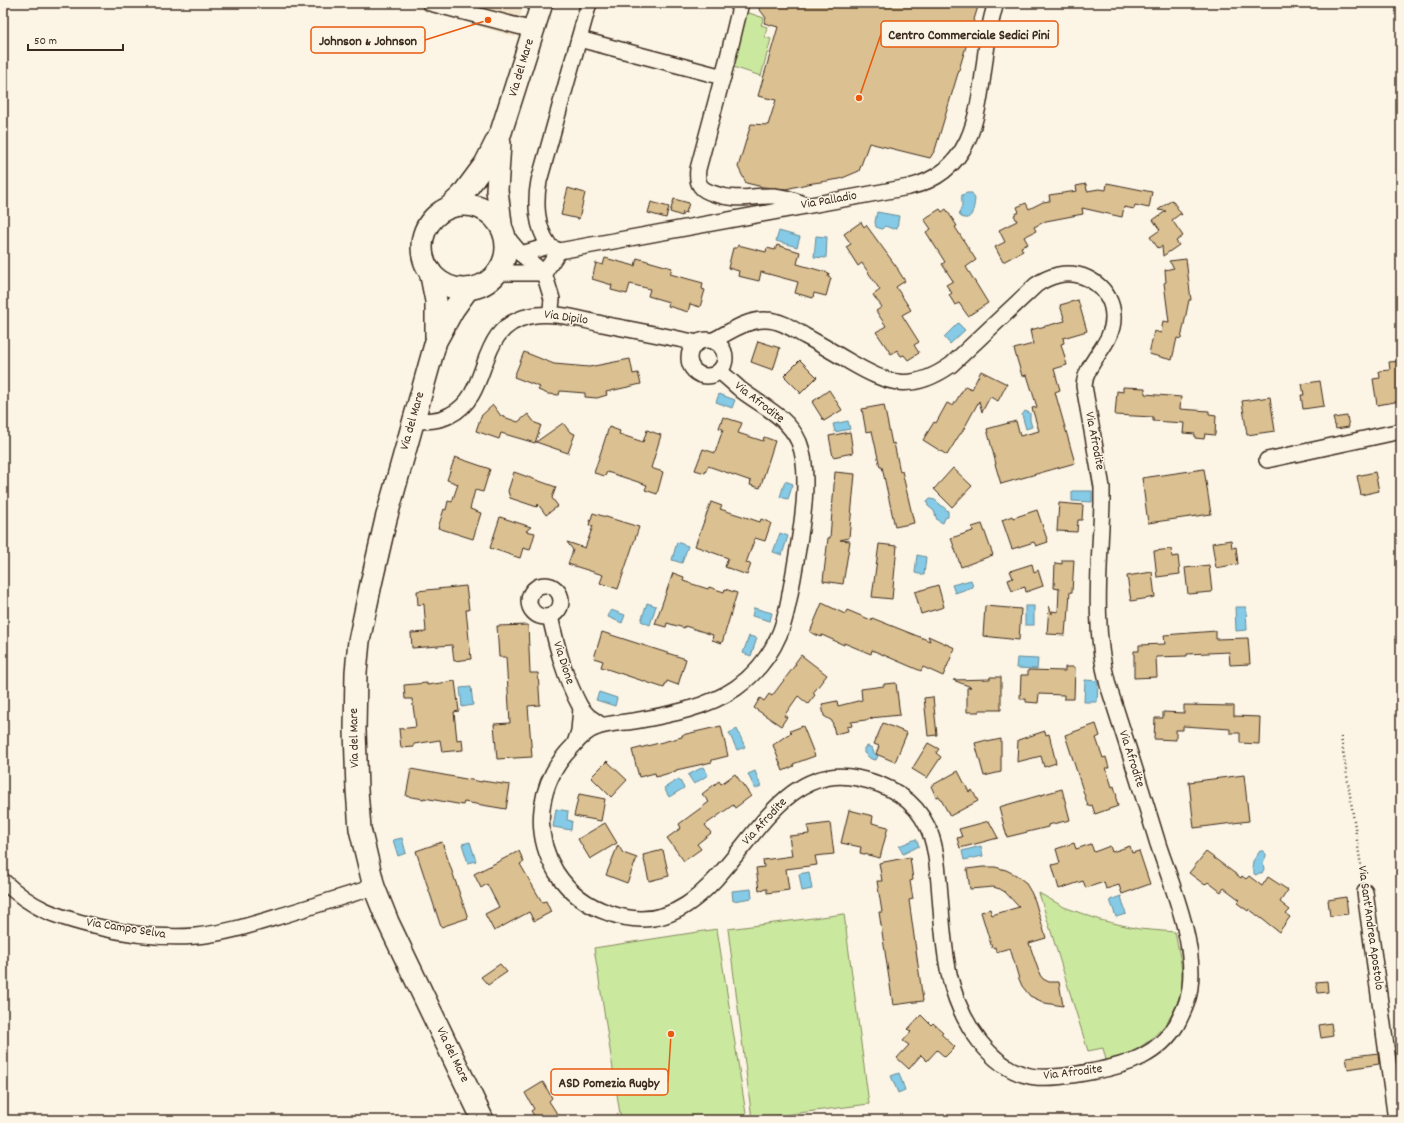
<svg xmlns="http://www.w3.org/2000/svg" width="1404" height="1123" font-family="Dekko,sans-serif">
  <rect width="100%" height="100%" fill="#fcf5e5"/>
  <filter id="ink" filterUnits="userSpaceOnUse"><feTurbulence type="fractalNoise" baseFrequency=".025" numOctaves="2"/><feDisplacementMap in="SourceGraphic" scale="8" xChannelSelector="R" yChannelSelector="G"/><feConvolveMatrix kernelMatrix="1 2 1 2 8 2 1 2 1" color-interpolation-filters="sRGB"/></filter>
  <g filter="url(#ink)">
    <polygon fill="#f2e5cc" points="401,3 524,3 515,37"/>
    <g fill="#cbe89f" stroke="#83895e">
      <polygon points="749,13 764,18 761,25 767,27 765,37 771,39 761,76 730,66 743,16"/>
      <path d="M1039 893 1064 907 1100 920 1139 929 1175 932C1178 949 1183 966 1182 983 1180 1013 1156 1041 1129 1053 1122 1057 1114 1058 1106 1060L1103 1048 1088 1051Z"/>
      <polygon points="844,914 869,1104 752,1119 728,929"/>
      <polygon points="717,929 747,1120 621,1120 594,948"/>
    </g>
    <g fill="#85cae6" stroke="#678a96">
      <path d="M967 193H972L975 199C974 208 972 224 960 216 958 211 962 209 962 204 962 200 961 199 962 195Z"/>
      <polygon points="877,212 899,216 897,228 893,229 885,226 882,229 876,227 875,222"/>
      <polygon points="779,231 800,237 797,247 776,241"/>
      <polygon points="816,236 827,237 826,258 814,257"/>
      <polygon points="958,323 965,330 950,344 944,337"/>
      <polygon points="719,394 735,400 732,408 716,402"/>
      <polygon points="1025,411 1030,413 1030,420 1032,427 1026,429 1022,415"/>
      <polygon points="848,421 850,429 835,432 833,424"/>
      <polygon points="785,481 793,484 788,499 780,497"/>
      <polygon points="1072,491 1092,491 1092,502 1072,501"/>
      <polygon points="930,499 935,500 948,511 948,517 945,518 943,523 937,520 934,511 928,506 927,502"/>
      <polygon points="780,533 788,536 782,555 773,552"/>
      <polygon points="677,542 688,546 682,563 672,560"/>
      <polygon points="917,555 926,557 924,575 915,573"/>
      <polygon points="971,580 973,587 955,593 952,585"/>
      <polygon points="647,603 656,606 650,625 641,621"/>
      <rect x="1025" y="606" width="9" height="19"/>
      <polygon points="1235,607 1246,607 1247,630 1236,631"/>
      <polygon points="754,608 772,613 770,621 752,616"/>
      <polygon points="611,610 625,615 622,623 608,617"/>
      <polygon points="749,636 757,638 751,656 743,653"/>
      <polygon points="1017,658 1038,659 1037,669 1016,668"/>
      <polygon points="1085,680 1098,681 1097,702 1084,702"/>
      <polygon points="471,687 473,705 462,707 460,688"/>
      <polygon points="599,692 617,698 615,706 596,700"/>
      <polygon points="737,729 745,747 737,750 729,733"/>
      <polygon points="868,746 872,748 874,753 878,756 876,760 871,759 864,753 864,748"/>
      <polygon points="703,767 708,775 694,784 688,775"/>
      <polygon points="755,771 761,786 755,789 748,774"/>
      <polygon points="679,779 684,788 669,797 664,788"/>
      <polygon points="556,809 568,811 567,820 572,821 571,830 553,827"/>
      <polygon points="402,838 406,853 398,856 393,840"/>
      <polygon points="916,839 919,846 903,854 899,846"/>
      <polygon points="470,842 476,861 468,863 462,844"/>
      <polygon points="981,846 983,856 964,860 962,851"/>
      <polygon points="1260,851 1263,851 1266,854 1266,856 1263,863 1264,869 1262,873 1259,873 1256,875 1254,874 1254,870 1252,868 1253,861"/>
      <polygon points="809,872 812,889 802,891 799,874"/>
      <polygon points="751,889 752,898 733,901 732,891"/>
      <polygon points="1121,896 1126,914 1116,917 1110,900"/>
      <polygon points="899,1073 905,1090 898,1093 891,1076"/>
    </g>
    <g fill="#dbc091" stroke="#3b2a1e">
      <polygon points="755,3 979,3 935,150 930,158 869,143 859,171 840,179 807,184 786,189 763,187 746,183 738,167 751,124 768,125 776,100 758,96 778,27 764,23 766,18"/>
      <polygon points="1107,183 1152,192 1149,208 1135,205 1134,209 1124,207 1122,217 1082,208 1083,214 1046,221 1034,227 1036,231 1024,237 1028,244 1021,247 1023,251 1003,262 995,247 1005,242 999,230 1017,221 1014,215 1019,212 1017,207 1026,203 1029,209 1043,202 1050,201 1049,195 1077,191 1076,186 1086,184 1087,191 1099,189 1106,190"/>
      <polygon points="568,188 585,193 579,219 561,215"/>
      <polygon points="674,199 689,203 686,213 683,212 682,216 670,212"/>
      <polygon points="1172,200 1182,215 1180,214 1172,220 1183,236 1176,241 1179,245 1163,256 1162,246 1158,248 1150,237 1160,230 1153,220 1166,211 1158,210"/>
      <polygon points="651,202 669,207 666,218 648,213"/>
      <polygon points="940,209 942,212 946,209 957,226 955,227 976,260 966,267 988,303 968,316 959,303 955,305 949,295 952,293 946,285 953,281 942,264 945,262 926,232 931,229 924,219"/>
      <polygon points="861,222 864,227 866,225 885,251 898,269 898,270 905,281 896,287 911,310 902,315 919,342 914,345 919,353 908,360 904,355 901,356 897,350 891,354 876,332 886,326 876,311 882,307 873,295 880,290 862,263 858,266 846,247 851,244 844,234"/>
      <polygon points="738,245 766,252 767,248 775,250 777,245 800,252 797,264 829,273 828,277 831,278 826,296 814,293 813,298 795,293 798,282 761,272 759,281 738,276 739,271 728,268 733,248 737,248"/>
      <polygon points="605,258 635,266 637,258 672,268 670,274 703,283 702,289 705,290 700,307 690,304 688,312 668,306 669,302 648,296 650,289 630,284 627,294 611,290 612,285 592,279 596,263 603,265"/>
      <polygon points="1186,259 1191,300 1189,300 1181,339 1177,338 1172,360 1149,354 1154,331 1161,333 1163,321 1169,322 1164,283 1166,282 1165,270 1174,268 1169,261"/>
      <polygon points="1078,300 1087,331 1063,338 1064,343 1061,344 1067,365 1054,369 1060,390 1055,392 1075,463 1001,484 995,464 996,464 987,429 1016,421 1020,436 1039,431 1032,408 1037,407 1027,375 1022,376 1014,349 1033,344 1030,330 1065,321 1060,305"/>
      <polygon points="758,341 780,348 773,370 751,362"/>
      <polygon points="524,352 554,364 589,367 630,359 633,374 638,373 641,384 606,392 607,395 597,398 585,397 585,393 560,391 559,395 548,394 538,390 540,387 514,377"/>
      <polygon points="800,360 817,377 800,394 800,392 784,376"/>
      <polygon points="1401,361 1401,381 1398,382 1401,401 1377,405 1373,379 1380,378 1379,371 1390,370 1389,362"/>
      <polygon points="981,371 1007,384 998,401 990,397 982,412 979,401 961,434 960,434 947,455 923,440 934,422 936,423 947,403 953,406 965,386 972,389"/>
      <polygon points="1320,381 1324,406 1303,409 1301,395 1304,395 1302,384"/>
      <polygon points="1123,387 1145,388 1145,394 1181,397 1180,409 1209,411 1209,414 1216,415 1215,435 1205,434 1204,439 1195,438 1195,434 1183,433 1184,423 1153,421 1153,417 1115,415 1117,391 1123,392"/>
      <polygon points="829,390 842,410 824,421 812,402"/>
      <polygon points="1270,397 1275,431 1247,435 1242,401"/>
      <polygon points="493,405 501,416 518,422 528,414 535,423 541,425 535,443 501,433 499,439 476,431 481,416"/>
      <polygon points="884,405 892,444 894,443 900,472 902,471 914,523 895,527 882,467 880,467 872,431 866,432 862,409"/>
      <polygon points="1347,416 1349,427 1336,429 1333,418"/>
      <polygon points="723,417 742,423 738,433 763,441 764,437 775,441 760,488 750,485 751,481 708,466 705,473 695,470 703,449 715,453 723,429 719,428"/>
      <polygon points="563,423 570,432 575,434 568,453 536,442"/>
      <polygon points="609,427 620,431 619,434 643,442 647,430 661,435 651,468 663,472 657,494 645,490 647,485 632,480 607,472 605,476 594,473"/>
      <polygon points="850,432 853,453 833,457 829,436"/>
      <polygon points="455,457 490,469 483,492 475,490 470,509 481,513 473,539 438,528 444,509 446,510 448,501 452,502 458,484 447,480"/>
      <polygon points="953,468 972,486 952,507 934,489"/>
      <polygon points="1204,469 1211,514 1148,523 1142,478"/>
      <polygon points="514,472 556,487 552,498 558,506 546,515 538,504 537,507 510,498 508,491"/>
      <polygon points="835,472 855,474 849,538 840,540 850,541 843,584 823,581 828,538 830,538"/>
      <polygon points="1375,472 1379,491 1361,495 1357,476"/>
      <polygon points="711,502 722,506 720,509 745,517 760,522 761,519 771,523 765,541 755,538 746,563 751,564 747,575 725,567 728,558 695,546"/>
      <polygon points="1059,503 1083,505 1082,520 1078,520 1077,532 1057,531"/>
      <polygon points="1037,510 1048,542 1036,546 1034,542 1012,549 1002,520 1012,516 1013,518"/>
      <polygon points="593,513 639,527 618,589 600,583 603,575 568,564 573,550 567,542 585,548 593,526 589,525"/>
      <polygon points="500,517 531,527 526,531 535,533 530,550 523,548 520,558 490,548"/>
      <polygon points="982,524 993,555 961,567 951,538 973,531 972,527"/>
      <polygon points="1231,540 1232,548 1236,547 1238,564 1216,568 1212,543"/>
      <polygon points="879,544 897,546 892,599 872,597"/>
      <polygon points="1171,549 1172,557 1178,556 1180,574 1157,577 1154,551"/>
      <polygon points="1062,560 1074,560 1072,592 1070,592 1068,622 1066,622 1065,635 1047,634 1049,606 1052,614 1052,611 1058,612 1059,589 1054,588 1055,563 1062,564"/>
      <polygon points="1032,564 1034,572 1038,570 1043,586 1026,592 1025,587 1012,591 1008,580 1013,578 1010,571"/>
      <polygon points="1209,565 1212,592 1188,594 1185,568"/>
      <polygon points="1152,572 1155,597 1131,601 1127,576"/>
      <polygon points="673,573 684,577 683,581 708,589 709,587 724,592 725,589 737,593 722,643 712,640 713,635 685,626 684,628 667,623 666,627 655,624"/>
      <polygon points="938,585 944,607 921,614 915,592"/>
      <polygon points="466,586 469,610 466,610 471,659 454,661 452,645 412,648 411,633 426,632 424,604 418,605 417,591"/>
      <polygon points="822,603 845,614 847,610 871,620 872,618 930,641 928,636 955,648 943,676 923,667 921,671 872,650 871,654 844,643 844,645 822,635 821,637 810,632"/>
      <polygon points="985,606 1021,609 1019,640 983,636"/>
      <polygon points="528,625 530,673 538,673 540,705 528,706 532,757 497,759 494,724 510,723 506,657 499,657 497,626"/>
      <polygon points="1216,631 1216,639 1248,638 1250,664 1230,665 1229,652 1187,654 1187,656 1156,657 1157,677 1134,678 1134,651 1139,651 1139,645 1165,644 1164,635"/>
      <polygon points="602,632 686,659 678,685 667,681 664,688 601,667 603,661 594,658"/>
      <polygon points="801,655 827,675 813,693 815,695 808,704 798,696 784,716 787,717 781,726 754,708 760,698 764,701 769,694 772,696 796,664 795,663"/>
      <polygon points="1065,667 1075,667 1074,699 1064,699 1064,695 1039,694 1038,703 1026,702 1026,699 1020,699 1021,675 1028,675 1028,670 1065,671"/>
      <polygon points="990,677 1001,677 1001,710 979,710 979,712 967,712 967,688 971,687 953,680 990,679"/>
      <polygon points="455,681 459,711 454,712 457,740 462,739 463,750 442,752 440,740 414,744 414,747 401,748 399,729 416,727 412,699 405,699 404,685 427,683 427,685"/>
      <polygon points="896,683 900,715 870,718 873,719 851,722 852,726 847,727 848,731 835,734 832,721 824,716 822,704 837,701 838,706 862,700 861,689 884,686 884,684"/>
      <polygon points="933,697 937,735 928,736 924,698"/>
      <polygon points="1184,705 1234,706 1234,716 1260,717 1259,744 1240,743 1240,733 1230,733 1230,729 1183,726 1183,730 1176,730 1176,740 1154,739 1155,718 1163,718 1163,712 1184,713"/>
      <polygon points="883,723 907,733 895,762 876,754 879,746 874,744"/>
      <polygon points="1096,724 1100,736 1096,738 1103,758 1106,757 1109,768 1106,768 1112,787 1114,786 1117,797 1116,798 1118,806 1095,814 1092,805 1088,806 1065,735"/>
      <polygon points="721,726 728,756 712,760 712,762 676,770 676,771 656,777 655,773 639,777 632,750 682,737 682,735"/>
      <polygon points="803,726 815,756 793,764 794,766 783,771 773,745 787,735 792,733 790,731"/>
      <polygon points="1045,731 1046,735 1049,734 1056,763 1044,767 1041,756 1017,762 1018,740"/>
      <polygon points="1001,739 1001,772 984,776 975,743 987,740 987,742"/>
      <polygon points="928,743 939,749 936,753 941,757 927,778 912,769"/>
      <polygon points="607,761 627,780 611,797 591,777"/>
      <polygon points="411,769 482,782 482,781 510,785 506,809 464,802 463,805 424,798 424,799 406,796"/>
      <polygon points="958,771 969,792 972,790 978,801 950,816 939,796 936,797 931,786"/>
      <polygon points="735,774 751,796 735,808 733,805 705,825 711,833 697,844 701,849 684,861 667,838 681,828 679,824 709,802 702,794 719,781 721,784"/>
      <polygon points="1244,775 1249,821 1194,828 1189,782"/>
      <polygon points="1062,789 1070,820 1048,825 1048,827 1007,837 999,807"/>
      <polygon points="579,794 605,799 601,821 574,816"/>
      <polygon points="849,810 873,816 872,823 888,827 880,858 860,853 861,847 841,843"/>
      <polygon points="989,821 998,838 960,848 957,838 962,837 959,829"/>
      <polygon points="605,823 617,843 590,859 578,839"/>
      <polygon points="830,823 834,854 815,856 817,865 786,869 789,890 767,893 767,889 759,890 756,868 764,867 763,860 792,856 789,836 809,834 808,826"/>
      <polygon points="442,842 468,918 441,927 416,851"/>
      <polygon points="1074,843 1076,849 1091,844 1094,852 1110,846 1112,852 1130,846 1132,853 1139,851 1150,884 1122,894 1119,885 1106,889 1104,882 1086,888 1083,881 1059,889 1052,865 1060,863 1056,849"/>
      <polygon points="618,845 623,853 637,858 627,883 606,875"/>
      <polygon points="663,850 669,876 649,881 643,855"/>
      <polygon points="519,851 524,862 520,864 542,902 546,901 551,912 534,921 529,912 494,931 485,914 499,907 487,884 481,888 474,874"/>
      <polygon points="1206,852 1241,878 1242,876 1246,879 1249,876 1262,886 1268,877 1288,890 1280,902 1290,910 1286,914 1290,917 1279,932 1249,909 1248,911 1237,903 1240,900 1224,888 1221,892 1208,882 1205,885 1189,873"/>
      <polygon points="910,857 913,880 910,881 913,899 909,900 923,1001 893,1005 879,912 882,912 877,881 882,881 879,863"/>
      <polygon points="983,867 995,867 1006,870 1016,875 1025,882 1031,892 1035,901 1046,938 1029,943 1040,975 1043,979 1049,982 1059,982 1063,1006 1045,1003 1030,996 1022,986 1019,979 1010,948 996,952 995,947 992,948 981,912 990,909 992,915 1019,907 1005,892 1000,889 993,887 970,889 967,869"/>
      <polygon points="1346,897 1348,914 1330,916 1328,900"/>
      <polygon points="500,964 507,972 488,985 481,977"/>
      <polygon points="1327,981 1328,992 1318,993 1316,982"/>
      <polygon points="921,1015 931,1025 933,1023 943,1032 941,1034 955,1047 945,1057 937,1050 927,1061 921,1055 909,1069 897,1058 909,1045 903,1041 911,1032 908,1029"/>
      <polygon points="1331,1023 1333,1036 1321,1038 1319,1025"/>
      <polygon points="1378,1053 1379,1064 1348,1069 1346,1057"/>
      <polygon points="543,1082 552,1098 549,1101 561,1120 537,1120 531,1111 534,1109 525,1093"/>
    </g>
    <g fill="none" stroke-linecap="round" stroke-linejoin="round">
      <g stroke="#3b2a1e" stroke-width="18">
        <g id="minor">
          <polyline points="430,3 533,30"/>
          <path d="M741 3 728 57 698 169C696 185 701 190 715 194 739 202 751 195 774 196 786 197 796 201 807 205"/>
          <polyline points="579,39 723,77"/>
          <polyline points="505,235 521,254 544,273 552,299 551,309 549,314"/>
          <path d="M559 251C556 249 551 248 549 245 536 227 535 202 539 181L589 3"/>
          <polyline points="521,254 549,246"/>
          <polyline points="498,273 544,273"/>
          <path d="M544 273 559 251 909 187C996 167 974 67 996 3"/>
          <circle cx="707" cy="358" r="18"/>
          <path d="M712 341C728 333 747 319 766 320 780 320 793 329 805 336 820 344 835 353 850 362 888 384 911 393 951 365L1036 285C1043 280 1050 277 1058 275 1085 269 1113 289 1113 317 1114 344 1086 360 1084 386L1102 487V503C1100 564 1092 626 1108 685 1125 738 1142 791 1158 844 1172 886 1196 943 1190 987 1189 1000 1183 1012 1177 1024 1159 1054 1129 1065 1095 1071 1045 1080 1015 1086 980 1042 943 994 944 941 939 883 937 864 936 844 927 826 913 797 887 784 857 778 749 755 729 956 609 913 587 906 569 892 556 872 531 830 539 780 573 746 579 739 586 731 595 728 607 723 621 723 634 721 668 715 707 708 736 688 754 675 770 656 779 635 787 617 789 598 793 578 799 542 813 476 799 442 788 417 762 406 741 390 734 384 727 377 719 371"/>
          <path d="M414 421C426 421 439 421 450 415 494 393 473 328 530 316 553 311 578 319 602 324 633 330 665 336 697 343"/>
          <polyline points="1267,460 1401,431"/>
          <circle cx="545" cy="601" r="16"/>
          <path d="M550 616C557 648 565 679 581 708"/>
          <polyline points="575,743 579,731 581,708 588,716 601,725"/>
          <path d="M3 881C33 909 54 916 94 926 127 934 162 939 196 936 228 933 257 923 287 914 316 905 345 896 374 887"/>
          <polyline points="1365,892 1396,1120"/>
        </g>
      </g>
      <g stroke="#3b2a1e" stroke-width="24">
        <g id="secondary">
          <polyline points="500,143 497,190 501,224"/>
          <circle cx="464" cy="247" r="42"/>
          <polyline points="449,207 462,195 485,164 501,132 542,3"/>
          <polyline points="430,271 436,301 436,336"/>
          <polyline points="468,289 453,310 436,341 386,519 371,584 359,641 356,672 355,730 357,790 360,829 374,887 388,922 483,1120"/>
        </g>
      </g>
      <polyline stroke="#3b2a1e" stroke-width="2.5" stroke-dasharray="1 3" stroke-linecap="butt" points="1341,737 1363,879"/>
      <use href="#minor" stroke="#fcf5e5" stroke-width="15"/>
      <use href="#secondary" stroke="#fcf5e5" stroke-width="21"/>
    </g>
  </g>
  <g text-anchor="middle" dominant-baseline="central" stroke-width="3" stroke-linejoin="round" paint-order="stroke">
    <g font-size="13" fill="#3b2a1e" stroke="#fcf5e5">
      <text transform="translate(522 68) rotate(-73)">Via del Mare</text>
      <text transform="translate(829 201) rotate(-10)">Via Palladio</text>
      <text transform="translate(566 318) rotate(8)">Via Dipilo</text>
      <text transform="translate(759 403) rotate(38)">Via Afrodite</text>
      <text transform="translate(413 421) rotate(-74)">Via del Mare</text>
      <text transform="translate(1094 441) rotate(79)">Via Afrodite</text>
      <text transform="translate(563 663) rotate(72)">Via Dione</text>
      <text transform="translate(355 738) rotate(-91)">Via del Mare</text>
      <text transform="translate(1131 759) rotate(72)">Via Afrodite</text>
      <text transform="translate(765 822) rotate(-47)">Via Afrodite</text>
      <text transform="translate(1370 928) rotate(82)">Via Sant'Andrea Apostolo</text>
      <text transform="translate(126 929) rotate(9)">Via Campo Selva</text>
      <text transform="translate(452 1055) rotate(64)">Via del Mare</text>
      <text transform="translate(1073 1073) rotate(-7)">Via Afrodite</text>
    </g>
  </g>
  <path fill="none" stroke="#e8590c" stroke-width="1.5" d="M859 98L881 34M488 20L425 40M671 1034L668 1082"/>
  <g fill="#e8590c" stroke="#fcf5e5" stroke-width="1.5">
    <circle cx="859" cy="98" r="4"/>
    <circle cx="488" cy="20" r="4"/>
    <circle cx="671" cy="1034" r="4"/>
  </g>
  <g fill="#fcf5e5" stroke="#e8590c" stroke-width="1.5">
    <rect x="881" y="21" width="177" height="26" rx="4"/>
    <rect x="311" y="27" width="114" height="26" rx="4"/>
    <rect x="551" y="1069" width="117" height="26" rx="4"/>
  </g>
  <g font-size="14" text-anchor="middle" font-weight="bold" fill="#3b2a1e">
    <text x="969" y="39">Centro Commerciale Sedici Pini</text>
    <text x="368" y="45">Johnson &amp; Johnson</text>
    <text x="609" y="1087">ASD Pomezia Rugby</text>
  </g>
  <rect width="1404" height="1123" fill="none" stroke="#fcf5e5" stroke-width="16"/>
  <rect x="8" y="8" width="1388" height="1107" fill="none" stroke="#3b2a1e" stroke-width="1.5" filter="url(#ink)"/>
  <path d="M28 44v6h95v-6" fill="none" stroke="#3b2a1e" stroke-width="2"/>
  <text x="34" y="44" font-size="12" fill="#3b2a1e" stroke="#fcf5e5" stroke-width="3" paint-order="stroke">50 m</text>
</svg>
